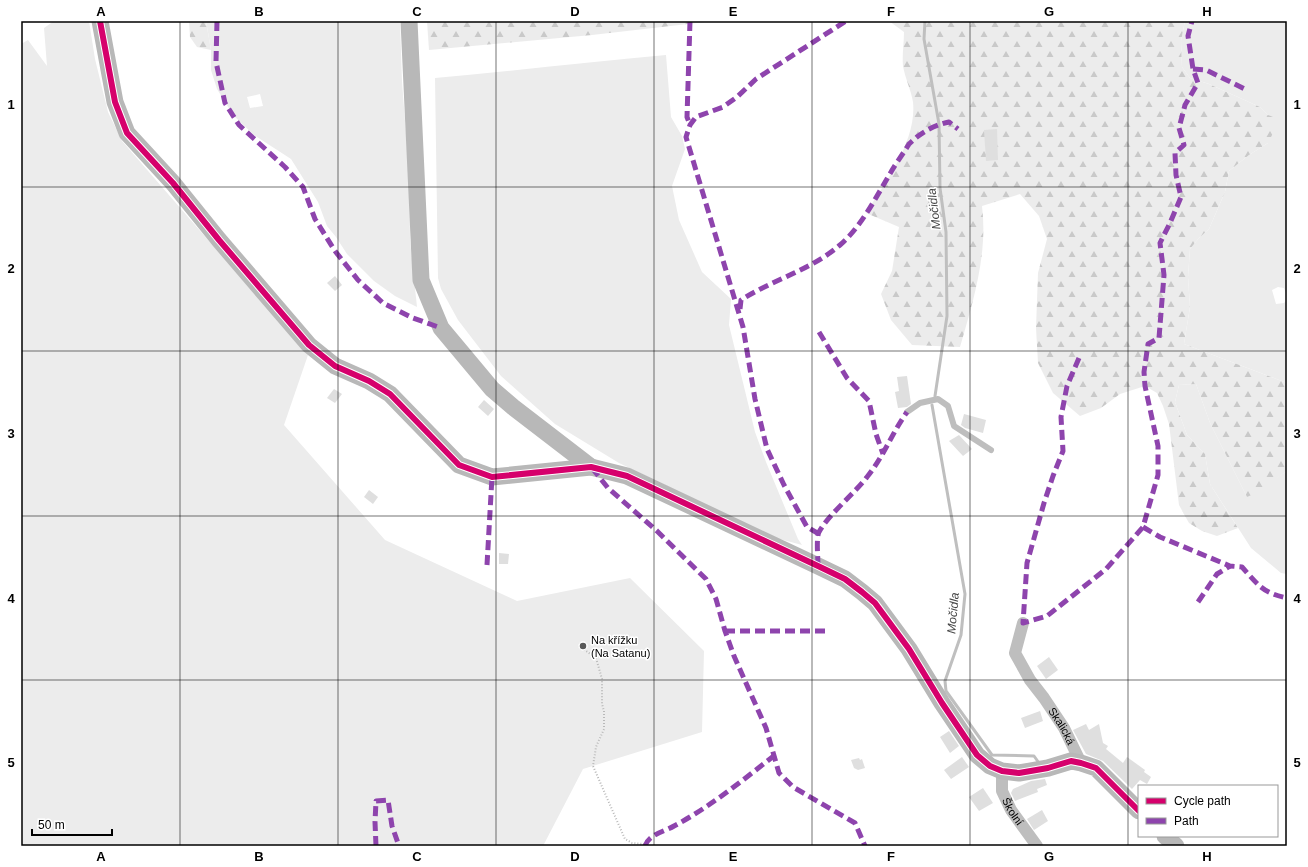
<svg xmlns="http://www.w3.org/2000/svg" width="1308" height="867" font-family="Arial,sans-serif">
  <defs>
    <pattern id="forest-firs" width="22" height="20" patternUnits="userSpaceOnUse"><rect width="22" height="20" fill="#ececec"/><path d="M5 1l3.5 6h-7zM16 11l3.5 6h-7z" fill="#c9c9c9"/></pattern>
  </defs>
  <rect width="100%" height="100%" fill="#fff"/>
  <g fill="#ececec" fill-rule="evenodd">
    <polygon points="54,21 89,21 95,59 108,112 122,141 308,355 284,425 385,540 517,601 630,578 704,651 702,732 583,769 543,846 21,846 21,44 28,40 47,66 44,28"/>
    <path d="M206 21H400L402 81 409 174 410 240 417 307 395 296 374 281 347 254 336 237 327 226 318 202 291 159 254 135 233 115 217 89 211 70V50ZM260 94 263 106 250 108 247 97Z"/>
    <polygon points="1185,21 1287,21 1287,296 1284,288 1278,287 1272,290 1276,304 1284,303 1287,300 1287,383 1184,344 1190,307 1188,277 1190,249 1199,238 1209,229 1225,192 1229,171 1249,155 1268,143 1268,115 1260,107 1209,84 1190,78 1182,67 1181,41"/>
    <path d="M666 55 671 117 682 136 685 149 672 186 679 220 702 272 731 299 729 325 755 432 766 462 798 539 802 545 776 538 619 463 555 424 501 376 458 320 441 289 438 278 435 78C512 71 589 62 666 55Z"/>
    <polygon points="1196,384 1210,423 1247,497 1287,471 1287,574 1281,573 1251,548 1210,484 1205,454 1187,435 1175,402 1179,385"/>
  </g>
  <g fill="url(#forest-firs)">
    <polygon points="189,21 206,21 211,50 197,47 190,37"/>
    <polygon points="427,21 714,21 592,35 429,50"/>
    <path d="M889 21H1185L1181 41 1182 67 1190 78 1209 84 1260 107 1268 115 1273 117 1274 125 1273 133 1268 143 1249 155 1229 171 1225 192 1209 229 1199 238 1190 249 1188 277 1190 307 1184 344 1287 383V471L1256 493 1247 497 1210 423 1196 384 1179 385 1175 402 1187 435 1205 454 1210 484 1238 528 1217 536 1202 531 1189 523 1179 505 1169 424 1163 406 1157 393 1145 386 1120 394 1101 408 1080 416 1053 393 1038 363 1036 328 1038 273 1047 239 1039 216 1020 194 982 206C988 254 973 302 960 347L912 345 891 320 881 294 892 271 899 227 866 213C886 182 917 140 913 102 911 90 905 78 903 66 902 55 904 43 904 32Z"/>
  </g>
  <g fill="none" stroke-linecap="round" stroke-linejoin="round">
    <g stroke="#bfbfbf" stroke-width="3">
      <polyline points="925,21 924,39 939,124 940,188 946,232 947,316 935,396"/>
      <polyline points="932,405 965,594 961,635 945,681 946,691 992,755 1034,756 1039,763"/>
    </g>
  </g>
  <g fill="#dfdfdf">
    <polygon points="997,129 998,160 986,161 984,130"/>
    <polygon points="335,276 342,285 335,291 327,283"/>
    <polygon points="907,376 911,404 907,407 898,408 895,392 899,391 897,377"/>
    <polygon points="334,389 342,394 335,403 327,398"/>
    <polygon points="484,400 494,409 488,416 478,407"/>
    <polygon points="964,414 986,420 983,433 965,428 961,425"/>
    <polygon points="959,435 972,449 963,456 949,441"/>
    <polygon points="369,490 378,497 373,504 364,497"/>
    <polygon points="499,553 509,554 508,564 499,564"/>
    <polygon points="1049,657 1058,670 1046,679 1037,666"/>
    <polygon points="1040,711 1043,721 1025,728 1021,718"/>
    <polygon points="1086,724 1089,730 1099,724 1103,743 1108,746 1106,749 1123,763 1127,757 1145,770 1144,772 1151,777 1147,784 1140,780 1132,789 1103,761 1086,754 1073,730"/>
    <polygon points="949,731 959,746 950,753 940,737"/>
    <polygon points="962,757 969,767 951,779 944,770"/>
    <polygon points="859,758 860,760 862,759 865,768 858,770 854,768 851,760"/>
    <polygon points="1045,779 1047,785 1037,789 1038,792 1015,801 1011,793 1013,789 1031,781"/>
    <polygon points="983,788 993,803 979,811 969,797"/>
    <polygon points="1042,810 1048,821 1034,830 1027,819"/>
  </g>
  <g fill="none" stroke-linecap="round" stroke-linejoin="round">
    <polyline stroke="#b9b9b9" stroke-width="2" stroke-dasharray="1 2" stroke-linecap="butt" points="579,646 596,658 602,679 602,704 604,711 604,729 596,747 593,766 625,839 632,843 645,844"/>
    <polyline stroke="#bebebe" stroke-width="6" points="907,412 920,403 938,399 948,406 954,426 991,450"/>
    <g stroke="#bebebe" stroke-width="12">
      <path id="s1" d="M1023 623 1015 653 1030 680 1044 698 1064 728 1081 763"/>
      <path id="s2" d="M1002 771V791L1011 810 1037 846"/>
    </g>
    <g stroke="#b8b8b8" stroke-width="17">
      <polyline points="100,21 115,102 127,133 173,183 219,240 309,345 335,366 369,381 390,394 459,465 492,477 591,467 627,476 818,566 845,579 862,592 875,603 909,649 942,703 977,755 990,766 1002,771 1019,773 1048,768 1071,761 1081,763 1096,768 1139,811"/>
      <polyline points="409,21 421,280 441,328 492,389 513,407 591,467"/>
      <polyline points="1165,836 1176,846"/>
    </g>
    <g stroke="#8e44ad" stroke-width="5" stroke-dasharray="10 5" stroke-linecap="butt">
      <polyline points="217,21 216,62 225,103 239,125 285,167 303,187 315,219 335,251 358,280 383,303 413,318 441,328"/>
      <polyline points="690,21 687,117 690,125"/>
      <polyline points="1193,69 1206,70 1245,89"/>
      <path d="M740 309 741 300C772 280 811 270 840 245 862 226 876 197 891 172 896 163 903 154 909 144 920 133 934 125 949 122L958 129"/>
      <polyline points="819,332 847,378 869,401 876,434 883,454"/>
      <polyline points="1079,358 1067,386 1061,417 1063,451 1053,476 1044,503 1027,563 1023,623 1047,616 1106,569 1143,527 1158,475 1158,446 1145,386 1144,372 1148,344 1159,338 1164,275 1160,243 1170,223 1181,197 1176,175 1175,153 1184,145 1179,128 1185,105 1198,83 1193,69 1188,36 1192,21"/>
      <polyline points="592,468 608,488 657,531 706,579 716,599 725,631 734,656 766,728 779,773 793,787 855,823 865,846"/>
      <path d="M1143 527 1160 537 1230 566 1242 567C1258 585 1263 593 1287 598"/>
      <polyline points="819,534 807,527 784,485 767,449 755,399 743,327 686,137 690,125 696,117 723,107 737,97 756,79 846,21"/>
      <polyline points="487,565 492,477"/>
      <path d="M818 566C818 558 816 538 819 532 829 514 854 494 867 477 884 456 892 433 907 412"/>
      <polyline points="1198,602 1217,574 1230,566"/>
      <polyline points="725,631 830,631"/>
      <polyline points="376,846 375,822 376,801 388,800 392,826 399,846"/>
      <path d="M645 846C649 834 664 832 674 826 710 807 743 780 775 755"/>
    </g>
    <g stroke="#fff" stroke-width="8">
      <polyline id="cycleway" points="100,21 115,102 127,133 173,183 219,240 309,345 335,366 369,381 390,394 459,465 492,477 591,467 627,476 818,566 845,579 862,592 875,603 909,649 942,703 977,755 990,766 1002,771 1019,773 1048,768 1071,761 1081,763 1096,768 1139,811"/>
    </g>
    <use href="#cycleway" stroke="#d6006c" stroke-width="6"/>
  </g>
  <path fill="none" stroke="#000" stroke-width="1" stroke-opacity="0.55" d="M180 21V846M338 21V846M496 21V846M654 21V846M812 21V846M970 21V846M1128 21V846M21 187H1287M21 351H1287M21 516H1287M21 680H1287"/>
  <circle fill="#595959" stroke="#fff" stroke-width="1.5" cx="583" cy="646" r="4"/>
  <g text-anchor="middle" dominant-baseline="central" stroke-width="3" stroke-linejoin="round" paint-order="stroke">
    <g font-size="11" fill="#000" stroke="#fff" text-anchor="start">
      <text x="591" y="640">Na křížku<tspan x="591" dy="13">(Na Satanu)</tspan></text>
    </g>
    <g font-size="11" fill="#000" stroke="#fff">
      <text stroke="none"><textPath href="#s1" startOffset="118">Skalická</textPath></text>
      <text stroke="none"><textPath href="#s2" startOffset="43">Školní</textPath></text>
    </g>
    <g font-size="12" font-style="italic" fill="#444" stroke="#fff">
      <text transform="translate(934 209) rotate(-97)">Močidla</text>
      <text transform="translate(953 613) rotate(-85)">Močidla</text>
    </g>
  </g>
  <rect width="1308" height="867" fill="none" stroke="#ffffff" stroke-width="44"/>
  <rect x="1138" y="785" width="140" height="52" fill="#ffffff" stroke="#999999"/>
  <rect x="1146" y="798" width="20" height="6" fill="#d6006c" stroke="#999999"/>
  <text x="1174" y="805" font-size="12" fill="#000000">Cycle path</text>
  <rect x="1146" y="818" width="20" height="6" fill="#8e44ad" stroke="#999999"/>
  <text x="1174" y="825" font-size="12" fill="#000000">Path</text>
  <path d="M32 829v6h80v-6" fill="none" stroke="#000000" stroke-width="2"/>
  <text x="38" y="829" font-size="12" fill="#000000" stroke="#ffffff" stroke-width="3" paint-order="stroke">50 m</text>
  <rect x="22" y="22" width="1264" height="823" fill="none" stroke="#000" stroke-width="1.5"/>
  <g font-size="13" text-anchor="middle" font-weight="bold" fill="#000">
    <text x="101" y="16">A</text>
    <text x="259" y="16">B</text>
    <text x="417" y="16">C</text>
    <text x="575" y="16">D</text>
    <text x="733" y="16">E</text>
    <text x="891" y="16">F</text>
    <text x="1049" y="16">G</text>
    <text x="1207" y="16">H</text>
    <text x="11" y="109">1</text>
    <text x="1297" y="109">1</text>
    <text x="11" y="273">2</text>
    <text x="1297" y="273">2</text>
    <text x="11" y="438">3</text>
    <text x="1297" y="438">3</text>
    <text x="11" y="603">4</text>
    <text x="1297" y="603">4</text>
    <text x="11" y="767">5</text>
    <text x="1297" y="767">5</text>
    <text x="101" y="861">A</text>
    <text x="259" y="861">B</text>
    <text x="417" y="861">C</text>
    <text x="575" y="861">D</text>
    <text x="733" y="861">E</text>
    <text x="891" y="861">F</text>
    <text x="1049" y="861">G</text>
    <text x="1207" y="861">H</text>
  </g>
</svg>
